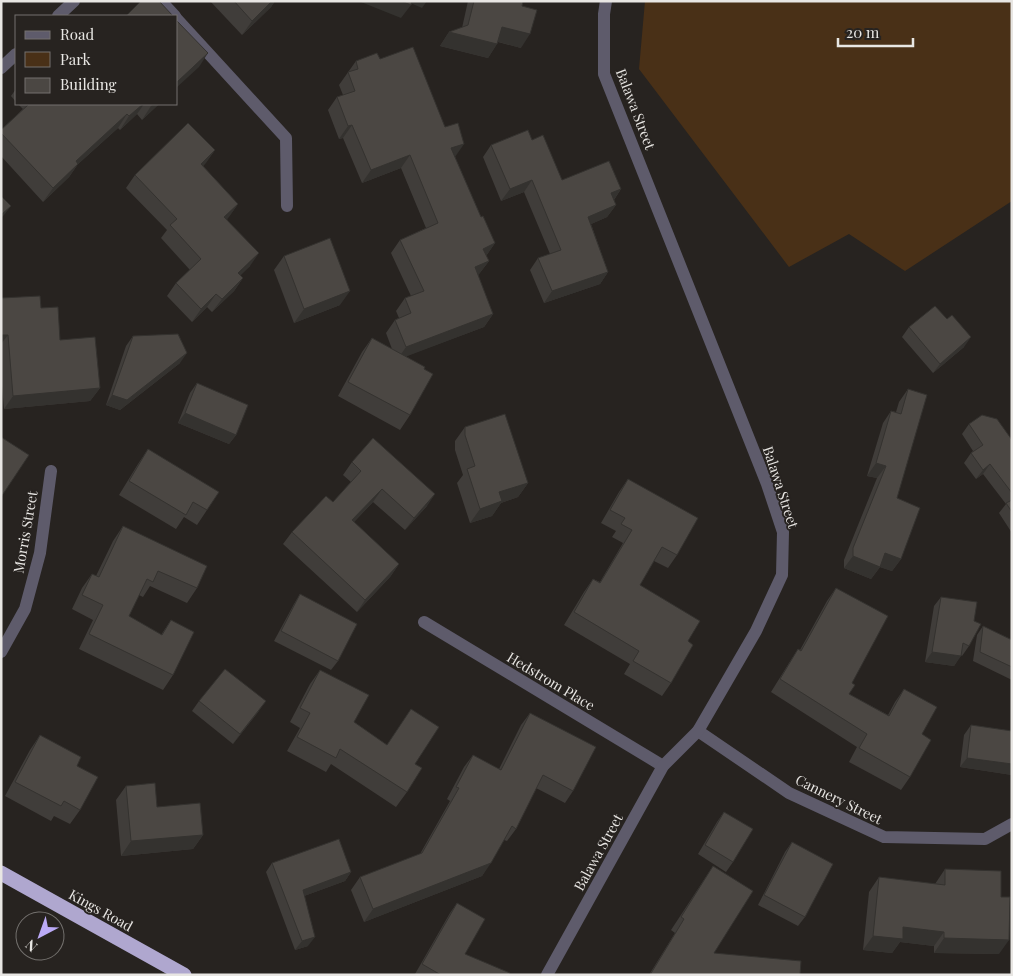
<svg xmlns="http://www.w3.org/2000/svg" width="1013" height="976" font-family="'Playfair Display',serif">
  <rect width="100%" height="100%" fill="#272320"/>
  <polygon fill="#493017" points="645,1 1012,1 1012,201 905,271 849,234 789,267 639,69"/>
  <g fill="none" stroke-linecap="round" stroke-linejoin="round">
    <g stroke="#5e5b6b" stroke-width="12">
      <polyline points="161,1 175,16"/>
      <polyline points="58,16 74,1"/>
      <polyline points="176,18 286,138 287,206"/>
      <polyline points="1,68 16,54"/>
      <polyline points="424,622 663,766"/>
      <polyline points="1,652 25,609 40,553 51,471"/>
      <polyline points="698,731 789,793 884,837 985,839 1012,824"/>
      <polyline points="547,975 663,766 698,731 756,631 782,575 783,532 767,484 604,74 604,14 606,1"/>
    </g>
    <polyline stroke="#afa7cf" stroke-width="15" points="1,873 184,975"/>
  </g>
  <g fill="#403d3a">
    <polygon points="210,1 275,1 271,7 242,35"/>
    <polygon points="468,1 523,1 522,6 521,48 498,42 488,58 440,46 449,32 462,28"/>
    <polygon points="380,59 455,157 481,217 495,243 486,256 489,261 479,274 478,275 493,314 484,327 406,356 424,369 410,415 400,430 338,396 362,352 372,338 392,349 386,333 395,320 399,318 396,311 405,298 411,296 391,253 400,240 426,228 401,168 362,183 343,138 339,139 328,110 337,97 343,95 339,85 356,61"/>
    <polygon points="16,89 16,102 11,96"/>
    <polygon points="18,104 159,104 142,120 137,114 120,130 118,128 78,164 69,177 43,202 1,156 1,130 23,109"/>
    <polygon points="532,140 562,180 621,189 614,200 616,205 607,217 591,224 608,272 600,284 544,303 530,270 538,258 550,254 524,192 501,201 483,157 491,145"/>
    <polygon points="215,150 203,166 238,204 227,219 250,266 240,275 243,278 234,291 212,312 207,307 192,322 167,296 176,283 190,270 161,238 167,230 126,188 135,175"/>
    <polygon points="284,256 340,305 294,323 274,270"/>
    <polygon points="1,298 41,308 60,340 100,388 90,401 4,409 1,375"/>
    <polygon points="947,319 964,347 933,373 902,337 909,327"/>
    <polygon points="133,336 180,363 120,410 106,405 126,346"/>
    <polygon points="197,383 236,435 229,444 178,423 190,393"/>
    <polygon points="908,389 897,498 901,559 892,571 880,567 871,579 844,568 844,560 877,478 867,476 883,423 891,411 896,412 899,402"/>
    <polygon points="969,424 1012,440 1012,533 999,513 1006,504 983,474 976,479 964,463 971,453 973,451 962,434"/>
    <polygon points="465,427 528,483 518,497 501,503 492,516 470,523 457,483 463,475 455,450 455,441"/>
    <polygon points="148,449 207,510 197,525 184,517 176,529 119,495 138,464"/>
    <polygon points="352,462 427,506 405,530 373,502 354,522 399,564 390,577 357,612 283,544 292,532 333,502 351,482 343,475"/>
    <polygon points="628,479 677,555 668,568 654,561 640,585 688,641 671,683 662,696 624,674 630,664 564,625 584,592 593,579 600,582 623,543 612,537 616,531 601,523 619,492"/>
    <polygon points="123,526 197,588 187,603 150,586 143,597 139,595 129,616 161,635 171,620 173,675 163,690 79,649 93,620 72,609 82,588 92,574 96,576 113,541"/>
    <polygon points="836,588 852,683 849,694 888,715 895,702 904,689 922,734 910,777 901,790 849,762 857,747 771,692 789,663 798,649 800,650 827,601"/>
    <polygon points="300,594 338,661 331,670 274,641 294,604"/>
    <polygon points="941,597 969,646 962,656 961,655 954,666 925,662 934,606"/>
    <polygon points="983,626 1012,640 1012,680 973,661 977,635"/>
    <polygon points="320,670 354,722 387,745 411,709 415,764 407,792 396,807 331,764 326,772 287,751 300,728 290,722 310,684"/>
    <polygon points="199,701 259,711 233,744 192,711"/>
    <polygon points="530,713 573,791 565,803 536,788 516,829 507,841 504,840 482,876 364,922 351,890 360,877 420,854 450,801 447,799 464,767 473,755 499,769 521,725"/>
    <polygon points="971,725 1012,731 1012,775 960,767 964,735"/>
    <polygon points="40,735 77,766 80,810 70,824 54,816 51,821 5,796 30,750"/>
    <polygon points="126,786 157,807 203,835 193,849 121,856 116,800"/>
    <polygon points="724,812 733,862 726,872 698,854 717,822"/>
    <polygon points="792,842 805,917 798,926 758,905 785,852"/>
    <polygon points="272,863 351,872 345,881 304,896 308,946 295,950 266,872"/>
    <polygon points="713,866 714,953 800,975 649,975 675,933 671,930"/>
    <polygon points="945,869 999,954 934,953 934,946 900,942 892,953 863,950 869,892 879,877 935,884"/>
    <polygon points="457,903 465,954 509,975 416,975 415,974 450,913"/>
  </g>
  <g fill="#34322f">
    <polygon points="272,1 275,1 271,7 242,35 252,21"/>
    <polygon points="361,1 401,1 411,5 401,18 361,2"/>
    <polygon points="409,1 427,1 422,8 408,2"/>
    <polygon points="502,27 530,34 521,48 492,40"/>
    <polygon points="449,32 497,44 488,58 440,46"/>
    <polygon points="208,53 199,67 176,88 176,83"/>
    <polygon points="143,104 144,104 137,114 120,130 129,116"/>
    <polygon points="154,104 159,104 142,120 151,106"/>
    <polygon points="127,114 118,128 66,175 76,161"/>
    <polygon points="352,125 343,138 339,139 348,126"/>
    <polygon points="464,144 455,157 451,148"/>
    <polygon points="215,150 206,163 192,177 201,164"/>
    <polygon points="410,155 401,168 362,183 371,170"/>
    <polygon points="78,164 69,177 43,202 53,188"/>
    <polygon points="532,180 524,192 501,201 510,189"/>
    <polygon points="621,189 613,201 611,193"/>
    <polygon points="238,204 229,217 215,230 224,217"/>
    <polygon points="616,205 607,217 580,229 588,217"/>
    <polygon points="11,206 4,215 1,218 1,215"/>
    <polygon points="495,243 486,256 483,249"/>
    <polygon points="259,253 250,266 229,287 238,273"/>
    <polygon points="489,261 479,274 466,280 475,267"/>
    <polygon points="608,272 600,284 544,303 552,291"/>
    <polygon points="243,278 234,291 212,312 222,299"/>
    <polygon points="350,291 340,305 294,323 304,309"/>
    <polygon points="216,294 207,307 192,322 201,309"/>
    <polygon points="493,314 484,327 397,360 406,347"/>
    <polygon points="1,335 8,335 1,344"/>
    <polygon points="971,337 964,347 933,373 940,364"/>
    <polygon points="187,353 180,363 120,410 106,405 112,395"/>
    <polygon points="100,388 90,401 4,409 13,396"/>
    <polygon points="185,413 236,435 229,444 178,423"/>
    <polygon points="876,463 886,466 877,478 867,476"/>
    <polygon points="990,464 983,474 976,479 983,470"/>
    <polygon points="528,483 518,497 501,503 492,516 470,523 480,509 499,492"/>
    <polygon points="382,489 373,502 343,533 352,520"/>
    <polygon points="435,494 427,506 405,530 414,518"/>
    <polygon points="885,553 901,559 892,571 880,567 871,579 844,568 853,556"/>
    <polygon points="399,564 390,577 357,612 365,600"/>
    <polygon points="932,652 961,656 954,666 925,662"/>
    <polygon points="266,701 259,711 233,744 240,734"/>
    <polygon points="967,758 1012,764 1012,775 960,767"/>
    <polygon points="203,835 193,849 121,856 131,841"/>
    <polygon points="491,863 482,876 364,922 373,909"/>
    <polygon points="351,872 345,881 296,899 303,890"/>
    <polygon points="903,927 944,932 934,946 900,942 892,953 863,950 873,936"/>
    <polygon points="315,937 308,946 295,950 302,941"/>
    <polygon points="944,938 1009,940 999,954 934,953"/>
  </g>
  <g fill="#4b4743" stroke="#34322f">
    <polygon points="141,1 159,1 173,16 126,16"/>
    <polygon points="234,1 272,1 252,21"/>
    <polygon points="401,1 412,1 411,5"/>
    <polygon points="474,1 523,1 522,6 537,10 530,34 502,27 497,44 449,32 468,25"/>
    <polygon points="176,20 208,53 176,83"/>
    <polygon points="413,47 445,127 458,123 464,144 451,148 481,217 483,216 495,243 483,249 489,261 475,267 493,314 406,347 395,320 411,313 405,298 424,291 400,240 438,223 410,155 371,170 352,125 348,126 337,97 355,91 348,72 358,69 356,61 377,53 380,59"/>
    <polygon points="29,104 143,104 129,116 127,114 76,161 78,164 53,188 1,133 1,130"/>
    <polygon points="188,123 215,150 201,164 238,204 224,217 259,253 238,273 243,278 222,299 216,294 201,309 176,283 201,259 170,225 177,219 135,175"/>
    <polygon points="528,130 532,140 543,135 562,180 609,161 621,189 611,193 616,205 588,217 608,272 552,291 538,258 561,250 532,180 510,189 491,145"/>
    <polygon points="1,196 11,206 1,215"/>
    <polygon points="330,238 350,291 304,309 284,256"/>
    <polygon points="40,296 41,308 58,307 60,340 95,337 100,388 13,396 8,335 1,335 1,298"/>
    <polygon points="935,306 947,319 952,315 971,337 940,364 909,327"/>
    <polygon points="178,334 187,353 127,400 112,395 133,336"/>
    <polygon points="372,338 425,367 424,369 433,374 410,415 348,382"/>
    <polygon points="197,383 248,405 236,435 185,413"/>
    <polygon points="908,389 927,395 897,498 920,508 901,559 885,553 880,567 853,556 853,548 886,466 876,463 891,411 901,414"/>
    <polygon points="505,414 528,483 499,492 502,501 480,509 467,469 475,466 465,435 465,427"/>
    <polygon points="982,415 997,419 1012,440 1012,493 990,464 983,470 971,453 983,445 969,424"/>
    <polygon points="1,437 29,455 1,497"/>
    <polygon points="373,438 435,494 414,518 382,489 352,520 399,564 365,600 292,532 326,496 333,502 361,471 352,462"/>
    <polygon points="148,449 219,492 207,510 193,502 186,515 129,481"/>
    <polygon points="628,479 698,518 677,555 662,547 640,585 700,621 688,641 693,645 671,683 633,661 639,651 574,612 593,579 600,583 632,530 621,524 625,518 610,510"/>
    <polygon points="1012,500 1012,512 1006,503"/>
    <polygon points="123,526 207,566 197,588 158,571 153,582 147,579 129,616 162,635 171,620 194,632 173,675 89,634 103,605 82,595 92,574 99,577"/>
    <polygon points="836,588 888,616 852,683 855,685 849,694 889,716 904,689 937,707 922,734 931,740 910,777 859,748 867,734 780,679 798,649 801,651"/>
    <polygon points="300,594 357,624 338,661 281,631"/>
    <polygon points="941,597 977,602 974,621 981,624 969,646 963,643 961,656 932,652"/>
    <polygon points="983,626 1012,640 1012,667 980,652"/>
    <polygon points="225,669 266,701 240,734 199,701"/>
    <polygon points="320,670 369,695 354,722 387,745 411,709 439,727 415,764 422,768 407,792 340,749 336,758 297,737 310,713 300,708"/>
    <polygon points="530,713 596,747 573,791 543,775 516,829 512,826 491,863 373,909 360,877 422,853 459,788 456,787 473,755 501,770"/>
    <polygon points="971,725 1012,731 1012,764 967,758"/>
    <polygon points="40,735 81,757 77,766 98,777 80,810 64,801 61,806 15,782"/>
    <polygon points="155,783 157,807 200,803 203,835 131,841 126,786"/>
    <polygon points="724,812 753,829 733,862 705,845"/>
    <polygon points="339,839 351,872 303,890 315,937 302,941 272,863"/>
    <polygon points="792,842 833,864 805,917 764,895"/>
    <polygon points="713,866 753,891 714,953 801,961 800,975 650,975 684,919 681,917"/>
    <polygon points="945,869 1001,871 1001,897 1010,897 1009,940 944,938 944,932 903,927 903,939 873,936 879,877 945,885"/>
    <polygon points="457,903 485,919 465,954 510,973 509,975 441,975 422,964"/>
  </g>
  <g text-anchor="middle" dominant-baseline="central" stroke-width="4" stroke-linejoin="round" paint-order="stroke">
    <g font-size="14" fill="#e8e6e3" stroke="#272320">
      <text transform="translate(636 109) rotate(69)">Balawa Street</text>
      <text transform="translate(781 487) rotate(72)">Balawa Street</text>
      <text transform="translate(25 532) rotate(-80)">Morris Street</text>
      <text transform="translate(551 681) rotate(31)">Hedstrom Place</text>
      <text transform="translate(839 799) rotate(26)">Cannery Street</text>
      <text transform="translate(598 852) rotate(-61)">Balawa Street</text>
      <text transform="translate(101 910) rotate(29)">Kings Road</text>
    </g>
  </g>
  <rect width="1013" height="976" fill="none" stroke="#e8e6e3" stroke-width="5"/>
  <rect x="15" y="15" width="162" height="90" fill="#272320" stroke="#74716e"/>
  <rect x="25" y="31" width="25" height="8" fill="#5e5b6b" stroke="#74716e"/>
  <text x="60" y="40" font-size="15" fill="#e8e6e3">Road</text>
  <rect x="25" y="52" width="25" height="15" fill="#493017" stroke="#74716e"/>
  <text x="60" y="65" font-size="15" fill="#e8e6e3">Park</text>
  <rect x="25" y="78" width="25" height="15" fill="#4b4743" stroke="#74716e"/>
  <text x="60" y="90" font-size="15" fill="#e8e6e3">Building</text>
  <g transform="translate(40 936) rotate(221)"><circle r="24" fill="#272320" stroke="#74716e"/>
  <path d="M0-4L9 19L0 12L-9 19Z" fill="#bbaaf6"/>
  <text y="-8" font-size="14" font-weight="bold" text-anchor="middle" fill="#e8e6e3">N</text>
  </g>
  <path d="M838 38v8h75v-8" fill="none" stroke="#e8e6e3" stroke-width="2.5"/>
  <text x="846" y="38" font-size="15" fill="#e8e6e3" stroke="#272320" stroke-width="4" paint-order="stroke">20 m</text>
</svg>
